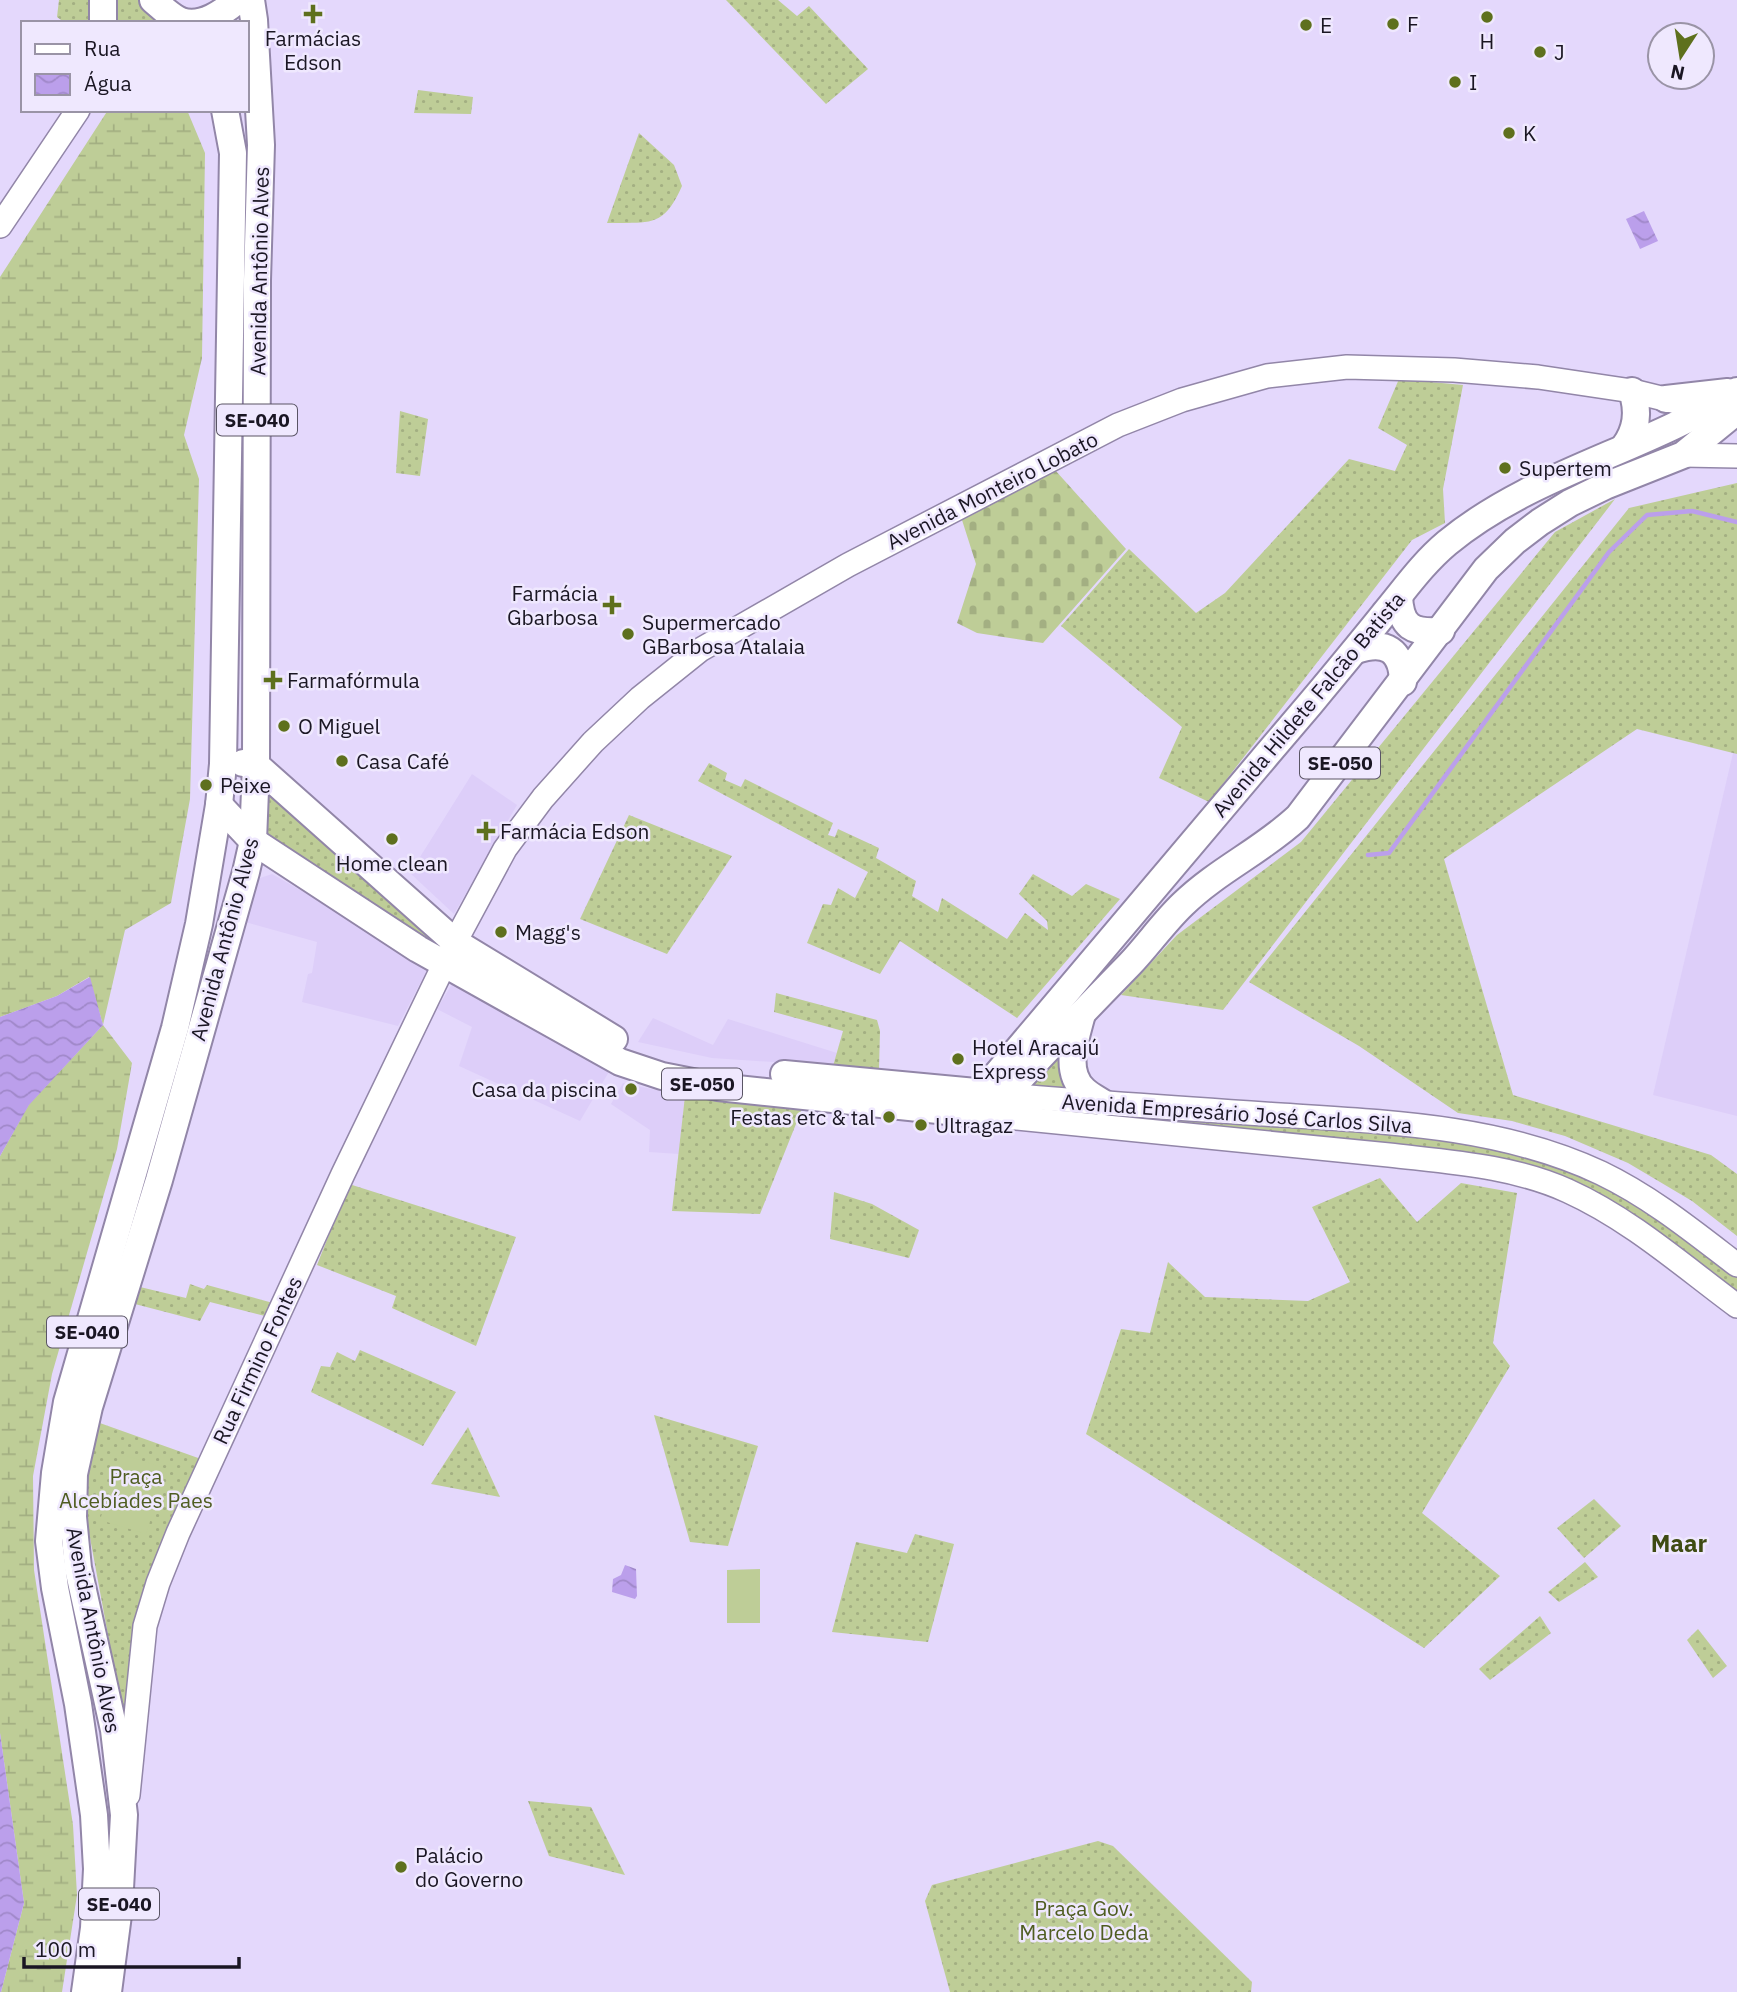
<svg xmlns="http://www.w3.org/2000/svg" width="1737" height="1992" font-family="'IBM Plex Sans',sans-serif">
  <defs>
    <pattern id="grass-dots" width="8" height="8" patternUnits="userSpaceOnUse" patternTransform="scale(1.75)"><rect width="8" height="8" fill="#becd97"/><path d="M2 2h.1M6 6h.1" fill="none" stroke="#a3af82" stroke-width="1.8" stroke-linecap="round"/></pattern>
    <pattern id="wetland-marsh" width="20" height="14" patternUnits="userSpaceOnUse" patternTransform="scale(1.75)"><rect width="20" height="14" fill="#becd97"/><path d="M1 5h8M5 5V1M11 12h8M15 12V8" fill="none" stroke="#a3af82"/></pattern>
    <pattern id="cemetery-stones" width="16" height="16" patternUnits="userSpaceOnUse" patternTransform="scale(1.75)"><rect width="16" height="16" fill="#becd97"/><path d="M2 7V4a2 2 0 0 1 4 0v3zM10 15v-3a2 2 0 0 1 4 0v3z" fill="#a3af82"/></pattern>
    <pattern id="water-waves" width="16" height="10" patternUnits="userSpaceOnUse" patternTransform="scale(1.75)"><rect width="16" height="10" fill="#bb9feb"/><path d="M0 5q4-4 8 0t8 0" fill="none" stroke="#a088c9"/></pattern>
  </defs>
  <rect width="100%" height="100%" fill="#e4d8fc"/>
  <g fill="#ddcef9">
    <polygon points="1737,736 1737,1116 1653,1095"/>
    <polygon points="472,774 517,805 454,914 410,873"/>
    <polygon points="272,874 430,964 398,1026 302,1002 308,974 312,973 317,942 245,922 257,879"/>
    <polygon points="452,984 610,1070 580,1121 459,1066 472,1027 437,1009"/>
    <polygon points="653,1018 713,1045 728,1019 837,1053 833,1066 712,1058 638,1042"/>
    <polygon points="623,1083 685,1096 679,1154 649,1152 650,1130 611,1104"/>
  </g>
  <g fill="url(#grass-dots)">
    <polygon points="59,0 96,0 95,23 65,23 57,17"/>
    <polygon points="116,0 138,0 156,23 116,23"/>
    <polygon points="726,0 778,0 797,16 809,6 868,69 826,104"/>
    <polygon points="418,90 473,97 471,114 414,113"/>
    <path d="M639 133 674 165 682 186C663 229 649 222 607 223Z"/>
    <polygon points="1399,379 1463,385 1443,489 1445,523 1412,540 1209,802 1159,778 1182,727 1061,626 1129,549 1196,613 1225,593 1349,459 1395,471 1407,445 1378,428"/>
    <polygon points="400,411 428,419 420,476 396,473"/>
    <polygon points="1737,483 1737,754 1637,729 1444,859 1513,1095 1711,1155 1737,1174 1737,1236 1692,1201 1628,1163 1565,1136 1512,1121 1458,1113 1359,1046 1249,982 1629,508"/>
    <polygon points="1615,499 1223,1010 1121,995 1177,935 1301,842 1555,532"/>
    <polygon points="709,763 727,773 725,780 741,787 745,779 833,823 828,835 835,837 838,829 879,848 876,858 916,881 912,896 938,912 942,898 1007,939 1025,913 1048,930 1047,921 1019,894 1033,874 1072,896 1086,884 1120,899 1017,1018 900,941 880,974 807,943 823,904 831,905 838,888 855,898 868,872 698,781"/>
    <polygon points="267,794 447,947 443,956 264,838"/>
    <polygon points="629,815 732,856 667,954 580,919"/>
    <polygon points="776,993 877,1020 880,1031 879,1069 833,1066 843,1031 774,1012"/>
    <polygon points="1071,1036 1075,1088 1021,1087"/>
    <polygon points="685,1096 802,1109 760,1214 672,1211"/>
    <polygon points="1008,1100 1484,1142 1603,1181 1737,1274 1737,1298 1511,1163 1006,1109"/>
    <polygon points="1380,1178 1417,1222 1461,1183 1517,1193 1493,1343 1510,1366 1422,1513 1500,1576 1424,1648 1086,1434 1121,1329 1150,1333 1168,1262 1205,1297 1308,1301 1350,1282 1312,1207"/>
    <polygon points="349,1184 516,1237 476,1346 392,1308 396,1296 317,1265"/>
    <polygon points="834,1192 872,1204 919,1230 909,1258 830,1239"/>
    <polygon points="190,1284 204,1289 207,1285 273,1303 265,1316 210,1302 200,1321 135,1304 140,1287 186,1298"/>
    <polygon points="360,1350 456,1392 423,1446 311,1392 321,1366 330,1367 337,1352 355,1361"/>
    <polygon points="654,1415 758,1446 728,1546 690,1542"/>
    <polygon points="97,1422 201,1459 160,1557 130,1754 86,1516 87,1469"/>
    <polygon points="468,1427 500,1497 431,1484"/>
    <polygon points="1594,1499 1621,1526 1584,1558 1557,1528"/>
    <polygon points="915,1534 954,1544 928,1642 832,1632 856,1542 907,1553"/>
    <polygon points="1585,1562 1598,1577 1559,1602 1548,1592"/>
    <polygon points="1540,1616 1551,1633 1490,1680 1479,1669"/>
    <polygon points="1698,1629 1727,1666 1713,1678 1687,1640"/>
    <polygon points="528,1801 591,1807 625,1875 549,1856"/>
    <polygon points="1098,1841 1113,1846 1252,1982 1251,1992 950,1992 925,1901 932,1885"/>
  </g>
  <polygon fill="url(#wetland-marsh)" points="108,110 187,110 205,153 202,358 184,435 199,479 190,799 171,903 125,930 103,1025 132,1063 117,1149 52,1374 33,1476 34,1570 73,1825 77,1895 62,1992 1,1992 24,1903 0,1733 0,1156 29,1104 103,1025 89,977 57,996 0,1017 0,277"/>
  <polygon fill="url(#cemetery-stones)" points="1055,470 1126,549 1043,643 977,633 957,623 976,564 962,520"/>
  <g fill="#becd97">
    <polygon points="121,1454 167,1469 146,1534 100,1520"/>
    <polygon points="760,1569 760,1623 727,1623 727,1570"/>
  </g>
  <g fill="url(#water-waves)">
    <polygon points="1644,211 1658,241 1640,249 1626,219"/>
    <polygon points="90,977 103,1025 29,1105 0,1156 0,1017 57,996"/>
    <polygon points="625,1565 636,1569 637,1596 635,1599 612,1592 613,1579 621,1575"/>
    <polygon points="0,1733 24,1903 1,1992 0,1992"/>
  </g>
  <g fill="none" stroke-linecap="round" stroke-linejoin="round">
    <polyline stroke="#bb9feb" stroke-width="4.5" points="1368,855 1389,853 1609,552 1647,515 1692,511 1737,522"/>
    <g stroke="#9286a8" stroke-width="26">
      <g id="secondary">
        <polyline points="0,226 78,110"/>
        <polyline points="1683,455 1737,456"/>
        <path d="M1006 1095C1097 1103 1189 1109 1280 1115 1389 1122 1501 1126 1601 1173 1651 1197 1694 1232 1737 1265"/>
        <path d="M986 1115 1389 1155C1448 1162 1514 1166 1568 1191 1630 1219 1683 1266 1737 1306"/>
        <polyline points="128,1795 145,1626 158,1583 178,1533 343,1174 455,942 505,849 543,798 593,742 640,698 700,650 848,565 1118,425 1182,400 1267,376 1347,367 1454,370 1538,377 1632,391 1681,403"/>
      </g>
    </g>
    <g stroke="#9286a8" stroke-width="30">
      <g id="primary">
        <path d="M153 0C161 7 171 17 181 21 202 28 223 12 238 0"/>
        <polyline points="103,23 103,0"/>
        <polyline points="1666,399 1728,392"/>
        <path d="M1624 447C1637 430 1639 411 1632 391"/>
        <path d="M1399 597C1401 627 1412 633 1441 631"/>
        <path d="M1356 650C1386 640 1402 650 1403 682"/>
        <polyline points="243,763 256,765 455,942 614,1039"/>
        <path d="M219 805 253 841 418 949 620 1062 662 1076 718 1087 986 1115C1033 1064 1081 1014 1130 964 1148 945 1164 922 1183 904 1218 870 1263 850 1298 817L1486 569 1515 541 1540 522 1570 503 1605 486 1683 455 1737 411"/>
        <path d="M1082 1014C1076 1037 1063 1071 1084 1090 1089 1095 1097 1099 1103 1103"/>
        <polyline points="784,1074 997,1094"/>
        <path d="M967 1113 982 1092C1091 963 1200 833 1310 704 1335 674 1360 644 1384 614 1405 589 1422 564 1447 543 1533 472 1645 451 1737 391"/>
        <polyline points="85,1992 94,1928 97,1869 94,1815 78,1704 55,1588 49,1541 55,1473 67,1402 175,1028 199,924 219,805 223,764 233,153 225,110"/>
        <polyline points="108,1992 119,1907 124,1815 114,1730 78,1568 73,1517 74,1474 89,1407 159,1180 246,872 253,841 256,765 257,280 261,145 254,20 251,0"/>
      </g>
    </g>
    <use href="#secondary" stroke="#fff" stroke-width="23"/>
    <use href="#primary" stroke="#fff" stroke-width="26"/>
  </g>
  <g fill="#5e701d" stroke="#efe8fe" stroke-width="2.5">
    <path d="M309.5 3.5h7v7h7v7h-7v7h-7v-7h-7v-7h7z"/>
    <circle cx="1487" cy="17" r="7"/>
    <circle cx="1393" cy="24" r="7"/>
    <circle cx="1306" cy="25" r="7"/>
    <circle cx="1540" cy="52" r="7"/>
    <circle cx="1455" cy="82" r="7"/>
    <circle cx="1509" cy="133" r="7"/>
    <circle cx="1505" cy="468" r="7"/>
    <path d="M608.5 594.5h7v7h7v7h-7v7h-7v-7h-7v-7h7z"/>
    <circle cx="628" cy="634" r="7"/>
    <path d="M269.5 669.5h7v7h7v7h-7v7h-7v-7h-7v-7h7z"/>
    <circle cx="284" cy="726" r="7"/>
    <circle cx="342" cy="761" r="7"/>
    <circle cx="206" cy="785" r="7"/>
    <path d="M482.5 820.5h7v7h7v7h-7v7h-7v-7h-7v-7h7z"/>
    <circle cx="392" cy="839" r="7"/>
    <circle cx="501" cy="932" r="7"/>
    <circle cx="958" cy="1059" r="7"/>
    <circle cx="631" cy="1089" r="7"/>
    <circle cx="889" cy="1117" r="7"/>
    <circle cx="921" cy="1125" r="7"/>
    <circle cx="401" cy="1867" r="7"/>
  </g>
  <g text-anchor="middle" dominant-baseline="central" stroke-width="5" stroke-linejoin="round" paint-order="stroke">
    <g fill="#efe8fe" stroke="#5a5565" stroke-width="2">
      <rect x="217" y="404.5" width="80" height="31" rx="5"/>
      <rect x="1300" y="747.5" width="80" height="31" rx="5"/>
      <rect x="662" y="1068.5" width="80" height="31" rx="5"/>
      <rect x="47" y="1316.5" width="80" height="31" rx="5"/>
      <rect x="79" y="1888.5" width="80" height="31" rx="5"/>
    </g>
    <g font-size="19" font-weight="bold" fill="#1a1623">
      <text x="257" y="420">SE-040</text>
      <text x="1340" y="763">SE-050</text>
      <text x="702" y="1084">SE-050</text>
      <text x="87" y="1332">SE-040</text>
      <text x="119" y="1904">SE-040</text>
    </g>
    <g font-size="21" fill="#1a1623" stroke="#efe8fe" text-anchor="start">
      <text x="1407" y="24">F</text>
      <text x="1320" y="25">E</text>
      <text x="313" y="38" text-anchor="middle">Farmácias<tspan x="313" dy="24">Edson</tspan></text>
      <text x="1487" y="41" text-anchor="middle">H</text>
      <text x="1554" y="52">J</text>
      <text x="1469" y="82">I</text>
      <text x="1523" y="133">K</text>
      <text x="1519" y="468">Supertem</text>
      <text x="598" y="593" text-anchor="end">Farmácia<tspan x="598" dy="24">Gbarbosa</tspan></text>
      <text x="642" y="622">Supermercado<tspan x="642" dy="24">GBarbosa Atalaia</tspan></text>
      <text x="287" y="680">Farmafórmula</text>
      <text x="298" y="726">O Miguel</text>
      <text x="356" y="761">Casa Café</text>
      <text x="220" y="785">Peixe</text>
      <text x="500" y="831">Farmácia Edson</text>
      <text x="392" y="863" text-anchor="middle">Home clean</text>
      <text x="515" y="932">Magg's</text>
      <text x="972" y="1047">Hotel Aracajú<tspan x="972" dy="24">Express</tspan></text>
      <text x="617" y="1089" text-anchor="end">Casa da piscina</text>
      <text x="875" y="1117" text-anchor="end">Festas etc &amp; tal</text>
      <text x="935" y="1125">Ultragaz</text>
      <text x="415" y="1855">Palácio<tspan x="415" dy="24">do Governo</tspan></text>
    </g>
    <g font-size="21" fill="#1a1623" stroke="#efe8fe">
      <text transform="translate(259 271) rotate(-89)">Avenida Antônio Alves</text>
      <text transform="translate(992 490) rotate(-27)">Avenida Monteiro Lobato</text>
      <text transform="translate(1308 704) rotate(-50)">Avenida Hildete Falcão Batista</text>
      <text transform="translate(224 939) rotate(-75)">Avenida Antônio Alves</text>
      <text transform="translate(1237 1113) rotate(4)">Avenida Empresário José Carlos Silva</text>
      <text transform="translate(257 1360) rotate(-65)">Rua Firmino Fontes</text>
      <text transform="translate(94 1630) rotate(79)">Avenida Antônio Alves</text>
    </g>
    <g font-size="21" fill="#4f5d21" stroke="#efe8fe">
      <text x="136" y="1476">Praça<tspan x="136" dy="24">Alcebíades Paes</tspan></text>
      <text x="1084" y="1908">Praça Gov.<tspan x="1084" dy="24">Marcelo Deda</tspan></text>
    </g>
    <g font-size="24" font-weight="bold" fill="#3f4b13" stroke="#efe8fe">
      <text x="1679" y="1543">Maar</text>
    </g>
  </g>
  <rect x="21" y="21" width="228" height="91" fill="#efe8fe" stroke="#9a94a6" stroke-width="2"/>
  <rect x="35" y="44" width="35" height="10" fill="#ffffff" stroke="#9a94a6" stroke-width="2"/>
  <text x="84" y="56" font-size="21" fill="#1a1623">Rua</text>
  <rect x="35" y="74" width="35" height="21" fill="url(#water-waves)" stroke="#9a94a6" stroke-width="2"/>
  <text x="84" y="91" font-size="21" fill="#1a1623">Água</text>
  <g transform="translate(1681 56) rotate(192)"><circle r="33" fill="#efe8fe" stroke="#9a94a6" stroke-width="2"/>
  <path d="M0-5L12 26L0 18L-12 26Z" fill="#5e701d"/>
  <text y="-10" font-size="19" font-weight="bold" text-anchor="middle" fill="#1a1623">N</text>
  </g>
  <path d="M24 1957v10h215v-10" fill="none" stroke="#1a1623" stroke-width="3.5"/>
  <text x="35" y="1957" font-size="21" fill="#1a1623" stroke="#efe8fe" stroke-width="5" paint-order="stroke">100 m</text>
</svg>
